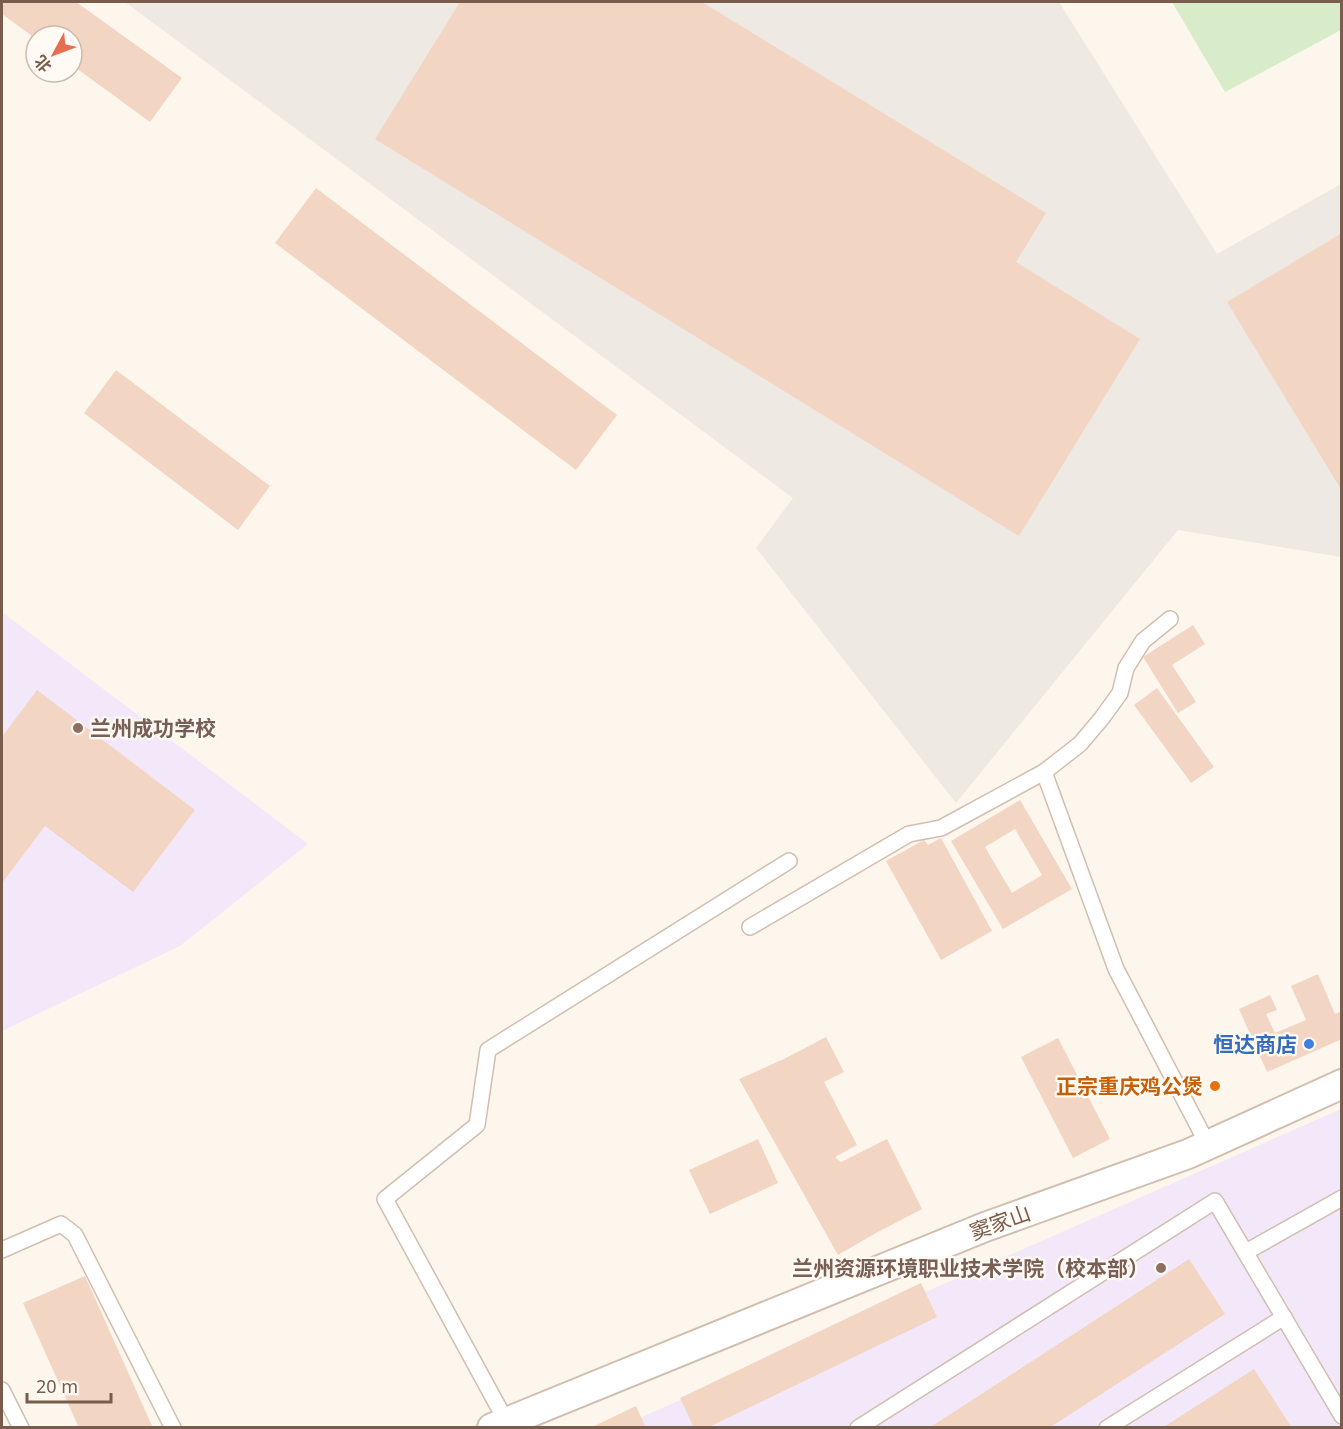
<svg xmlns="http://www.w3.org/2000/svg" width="1343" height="1429" font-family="'Noto Sans','Noto Sans SC',sans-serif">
  <rect width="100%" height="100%" fill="#fdf6ec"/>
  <polygon fill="#efe9e4" points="125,2 1059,2 1217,254 1341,184 1341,557 1178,530 956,803 756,548 793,498"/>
  <g fill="#f3e8fa">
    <polygon points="2,612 308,844 180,946 2,1031"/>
    <polygon points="1341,1109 1341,1427 619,1427"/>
  </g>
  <polygon fill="#d8ecc9" points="1172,2 1341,2 1341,30 1225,92"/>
  <g fill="#f3d5c3" fill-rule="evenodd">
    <polygon points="2,2 76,2 182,78 150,122 72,65 72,36 36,36 36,39 2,14"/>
    <polygon points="460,2 702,2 1046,213 1016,262 1140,339 1019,536 375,139"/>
    <polygon points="316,188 617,415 576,470 275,243"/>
    <polygon points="1342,233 1342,491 1227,302"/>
    <polygon points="116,370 270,486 238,530 84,413"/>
    <polygon points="1193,625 1205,644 1172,665 1196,702 1178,713 1143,657"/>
    <polygon points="1157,688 1214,767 1191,783 1134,705"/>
    <polygon points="37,690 195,810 133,892 45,826 2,883 2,737"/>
    <path d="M1020 800 1072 889 1003 929 951 841ZM1015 829 1042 875 1012 893 985 847Z"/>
    <polygon points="941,838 992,931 941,960 886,861 924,840 928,845"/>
    <polygon points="1318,974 1335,1014 1342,1011 1342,1039 1267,1072 1239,1009 1270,995 1277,1010 1266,1014 1275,1033 1306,1020 1291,986"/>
    <polygon points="826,1037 844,1072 824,1082 857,1145 835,1157 841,1162 887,1139 922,1209 876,1233 838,1255 739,1079 784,1059"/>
    <polygon points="1058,1038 1110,1139 1073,1158 1021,1057"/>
    <polygon points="758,1139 778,1183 710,1214 689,1170"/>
    <polygon points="1189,1259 1225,1314 1049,1428 929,1428"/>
    <polygon points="85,1276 153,1428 79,1428 23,1303"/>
    <polygon points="921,1283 937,1317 707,1428 694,1428 680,1398"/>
    <polygon points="1254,1369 1292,1428 1162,1428"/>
    <polygon points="636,1406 646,1428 590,1428"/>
  </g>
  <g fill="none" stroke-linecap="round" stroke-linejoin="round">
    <g stroke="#d1beb0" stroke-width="18">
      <g id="service">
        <polyline points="1044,772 1116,969 1208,1145"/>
        <polyline points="750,927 909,834 941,828 1044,772 1080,744 1102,718 1120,693 1126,668 1143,641 1170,619"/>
        <polyline points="2,1250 61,1224 75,1235 173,1428"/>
        <polyline points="1246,1252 1342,1198"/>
        <polyline points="2,1390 21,1428"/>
        <polyline points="506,1421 385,1199 477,1125 488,1050 789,861"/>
        <polyline points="858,1428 1215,1201 1342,1416"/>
        <polyline points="1107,1428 1284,1317"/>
      </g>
    </g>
    <g stroke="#d1beb0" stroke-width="32">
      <polyline id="minor" points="492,1428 985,1227 1188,1154 1342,1084"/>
    </g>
    <use href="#service" stroke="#fff" stroke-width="15"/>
    <use href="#minor" stroke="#fff" stroke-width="28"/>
  </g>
  <g fill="#8d6e63" stroke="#fffaf3" stroke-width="2">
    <circle cx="78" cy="728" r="6"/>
    <circle cx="1161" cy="1268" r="6"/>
  </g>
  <circle fill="#3f7fe0" stroke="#fffaf3" stroke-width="2" cx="1309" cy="1044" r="6"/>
  <circle fill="#e8710a" stroke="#fffaf3" stroke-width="2" cx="1215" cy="1086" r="6"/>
  <g text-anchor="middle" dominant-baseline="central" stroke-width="4.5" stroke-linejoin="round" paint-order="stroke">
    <g font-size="21" font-weight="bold" fill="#785e54" stroke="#fffaf3" text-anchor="start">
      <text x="90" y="728">兰州成功学校</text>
      <text x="1149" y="1268" text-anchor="end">兰州资源环境职业技术学院（校本部）</text>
    </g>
    <g font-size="21" font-weight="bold" fill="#366cbe" stroke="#fffaf3" text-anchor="end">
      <text x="1297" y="1044">恒达商店</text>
    </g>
    <g font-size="21" font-weight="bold" fill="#c56008" stroke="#fffaf3" text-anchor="end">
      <text x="1203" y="1086">正宗重庆鸡公煲</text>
    </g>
    <g font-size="21" fill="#7a5c4d" stroke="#fffaf3">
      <text transform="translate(1000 1222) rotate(-20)">窦家山</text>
    </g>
  </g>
  <rect width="1343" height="1429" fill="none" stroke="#7a5c4d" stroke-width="6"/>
  <g transform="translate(54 54) rotate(229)"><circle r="28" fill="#fffaf3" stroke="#cabbb1" stroke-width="1.5"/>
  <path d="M0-4.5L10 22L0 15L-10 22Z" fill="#e76f51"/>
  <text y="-9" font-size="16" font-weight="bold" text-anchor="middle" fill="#7a5c4d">北</text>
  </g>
  <path d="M27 1393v9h84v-9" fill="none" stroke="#7a5c4d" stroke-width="3"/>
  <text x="36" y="1393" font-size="18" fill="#7a5c4d" stroke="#fffaf3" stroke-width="4.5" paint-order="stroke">20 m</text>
</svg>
